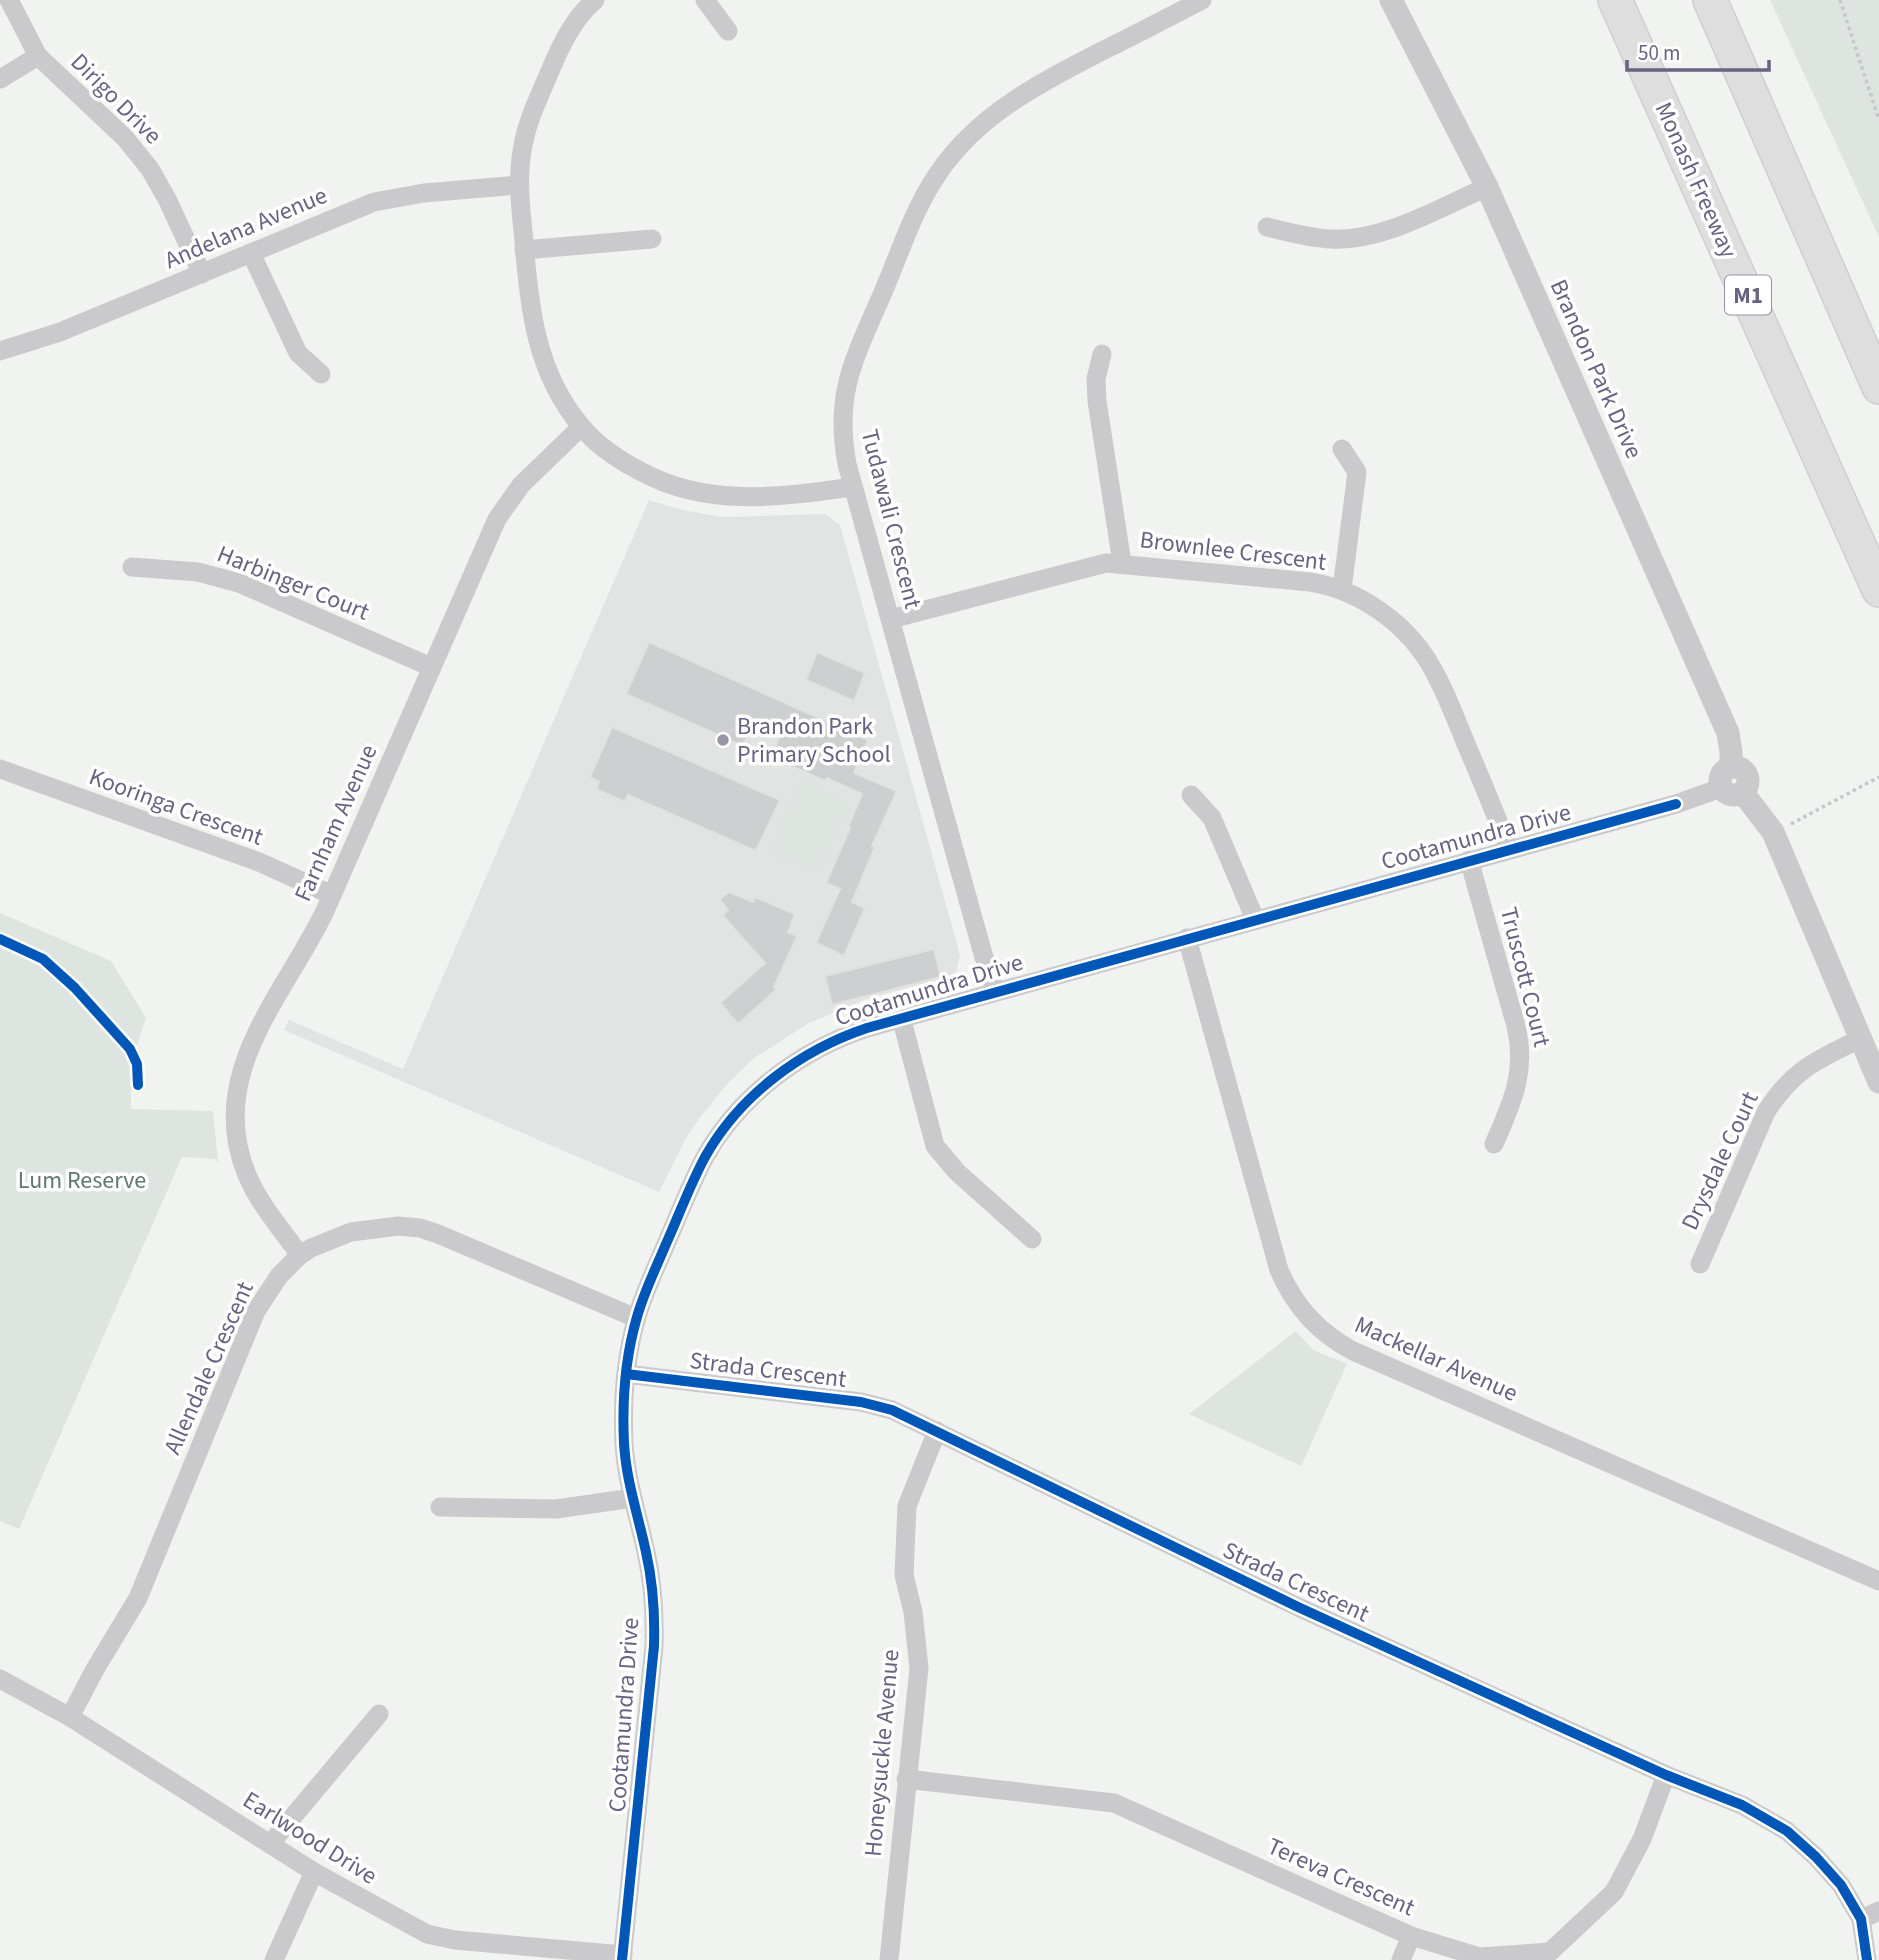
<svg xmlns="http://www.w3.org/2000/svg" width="1879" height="1960" font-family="'Source Sans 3',sans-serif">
  <rect width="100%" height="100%" fill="#f1f3f0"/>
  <polygon fill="#e2e4e4" points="649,500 682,510 723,517 825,514 840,525 960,955 956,972 943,979 872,997 809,1023 754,1058 727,1084 698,1120 685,1140 659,1192 284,1030 289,1020 403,1069"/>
  <g fill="#dee4e0">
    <polygon points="1770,0 1879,0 1879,237"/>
    <polygon points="800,779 851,802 819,875 767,852"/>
    <polygon points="0,913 111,961 146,1018 131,1063 131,1109 213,1111 218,1162 215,1159 182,1157 19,1529 0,1521"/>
    <polygon points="1296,1331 1313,1350 1347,1364 1301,1466 1189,1414"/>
  </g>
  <g fill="#cecfd0" stroke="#e0e2e0" stroke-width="2">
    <polygon points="649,642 868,740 854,773 897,791 872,846 875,847 852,902 865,908 844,956 816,943 840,889 826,883 850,828 848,827 862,794 827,778 825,781 771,757 781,733 754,721 743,746 626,694"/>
    <polygon points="817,652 865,673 854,701 806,680"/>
    <polygon points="612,727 780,800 756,851 628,795 625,802 596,789 599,782 590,777"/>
    <polygon points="729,892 753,902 755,897 795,914 788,932 797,936 774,987 776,990 738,1024 720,1003 765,963 722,915 728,910 719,899"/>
    <polygon points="934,949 941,977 832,1005 825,976"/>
  </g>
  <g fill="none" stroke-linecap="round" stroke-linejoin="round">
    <g stroke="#cecfcf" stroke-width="36">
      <g id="motorway">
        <polyline points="1615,0 1879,590"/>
        <polyline points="1710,0 1879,387"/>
      </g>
    </g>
    <g stroke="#c6c7c8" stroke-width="3.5" stroke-dasharray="3.5 3.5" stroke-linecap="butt">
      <polyline points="1840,0 1879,120"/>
      <polyline points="1791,824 1879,777"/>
    </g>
    <g stroke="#cac9cb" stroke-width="19">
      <polyline points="9,0 38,56 125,138 150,169 167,199 202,274"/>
      <path d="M595 0C573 19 561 45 550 71 539 97 526 123 522 151 517 181 521 211 524 241 529 307 536 373 581 426 596 445 619 460 640 471 707 508 781 497 853 487"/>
      <polyline points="705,0 728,31"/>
      <polyline points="0,79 38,56"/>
      <path d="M1267 227C1288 232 1309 238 1331 239 1383 242 1441 207 1487 187"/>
      <polyline points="524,250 652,239"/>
      <polyline points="251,253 298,353 321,374"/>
      <polyline points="0,351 60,332 374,202 424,193 519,185"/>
      <polyline points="1102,354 1096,379 1097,401 1122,563"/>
      <polyline points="132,567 198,572 239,583 431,667"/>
      <polyline points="1342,589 1357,472 1342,449"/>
      <path d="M891 619 1106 563 1310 582C1357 589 1403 621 1428 661 1444 687 1455 717 1466 744 1481 779 1496 814 1509 850"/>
      <polyline points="0,769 259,862 332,895"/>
      <polyline points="1191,795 1212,818 1255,919"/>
      <path d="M1469 860 1516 1026C1527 1072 1512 1103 1494 1144"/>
      <path d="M1187 938 1279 1270C1295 1307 1318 1332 1353 1351L1879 1581"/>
      <path d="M995 991 983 954 847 464C834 394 854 359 881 297 899 256 913 209 939 172 978 115 1038 84 1098 53 1133 36 1167 18 1202 0"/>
      <polyline points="901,1017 935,1146 957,1172 1032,1239"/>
      <path d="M300 1255C282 1230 259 1204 247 1175 205 1074 284 996 325 911L497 519 521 485 581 427"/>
      <path d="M1700 1264 1766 1112C1793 1069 1817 1060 1860 1039"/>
      <polyline points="626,1374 861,1402 892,1410 1298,1607 1666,1775 1742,1805 1787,1831 1816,1857 1841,1885 1861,1919 1867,1960"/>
      <polyline points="440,1507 556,1509 633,1498"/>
      <polyline points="0,1679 70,1717 314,1872 427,1934 455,1940 623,1955"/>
      <polyline points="70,1717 94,1671 138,1598 256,1311 279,1276 300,1255 311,1248 351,1232 398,1226 420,1228 438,1234 636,1318"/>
      <polyline points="906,1779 1114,1803 1411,1936 1480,1957 1550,1952 1614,1892 1642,1839 1666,1775"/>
      <polyline points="270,1844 379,1714"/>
      <polyline points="1861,1919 1879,1911"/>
      <polyline points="274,1960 314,1872"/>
      <path d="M622 1960 654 1646C655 1614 653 1583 646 1552 638 1515 626 1480 624 1443 622 1401 625 1358 637 1317 644 1292 656 1268 666 1244 679 1215 690 1185 705 1157 740 1095 801 1050 867 1028L1676 804 1721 788"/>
      <polyline points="889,1960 919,1668 913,1612 904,1575 907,1506 937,1431"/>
      <polyline points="1401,1960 1411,1936"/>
    </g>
    <g stroke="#cac9cb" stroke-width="23">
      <polyline points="1391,0 1487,187 1728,733 1731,752 1731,767"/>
      <circle cx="1734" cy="781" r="14"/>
      <polyline points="1743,793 1773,832 1879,1082"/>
    </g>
    <use href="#motorway" stroke="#dededf" stroke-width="33"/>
    <g stroke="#fff" stroke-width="15">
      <g id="cycleway">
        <polyline points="0,939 43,959 75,988 130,1049 137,1064 138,1085"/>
        <polyline points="626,1374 861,1402 892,1410 1298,1607 1666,1775 1742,1805 1787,1831 1816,1857 1841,1885 1861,1919 1867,1960"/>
        <path d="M622 1960 654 1646C655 1614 653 1583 646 1552 638 1515 626 1480 624 1443 622 1401 625 1358 637 1317 644 1292 656 1268 666 1244 679 1215 690 1185 705 1157 740 1095 801 1050 867 1028L1676 804"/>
      </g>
    </g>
    <use href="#cycleway" stroke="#0057b8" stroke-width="10"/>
  </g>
  <circle fill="#9995a7" stroke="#fff" stroke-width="2.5" cx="723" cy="740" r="7"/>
  <g text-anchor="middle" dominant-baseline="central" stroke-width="7" stroke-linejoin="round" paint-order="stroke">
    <rect fill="#fff" stroke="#9691a6" stroke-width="2" x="1725" y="275.5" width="46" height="39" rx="5"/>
    <g font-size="23" font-weight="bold" fill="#696280">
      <text x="1748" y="295">M1</text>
    </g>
    <g font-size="24" fill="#696280" stroke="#fff">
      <text transform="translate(116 99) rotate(45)">Dirigo Drive</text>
      <text transform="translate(1696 180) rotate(66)">Monash Freeway</text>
      <text transform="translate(246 228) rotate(-23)">Andelana Avenue</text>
      <text transform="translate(1596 369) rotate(66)">Brandon Park Drive</text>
      <text transform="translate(891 519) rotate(76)">Tudawali Crescent</text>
      <text transform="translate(1233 551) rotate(7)">Brownlee Crescent</text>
      <text transform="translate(293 583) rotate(22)">Harbinger Court</text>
      <text transform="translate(176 807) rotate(20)">Kooringa Crescent</text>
      <text transform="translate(336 823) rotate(-66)">Farnham Avenue</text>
      <text transform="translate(1476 837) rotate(-15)">Cootamundra Drive</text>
      <text transform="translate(1525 977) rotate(76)">Truscott Court</text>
      <text transform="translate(929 990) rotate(-17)">Cootamundra Drive</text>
      <text transform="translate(1720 1161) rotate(-65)">Drysdale Court</text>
      <text transform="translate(1436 1359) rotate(24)">Mackellar Avenue</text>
      <text transform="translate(209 1368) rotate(-66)">Allendale Crescent</text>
      <text transform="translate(768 1370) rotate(7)">Strada Crescent</text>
      <text transform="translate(1296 1582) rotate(25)">Strada Crescent</text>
      <text transform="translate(624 1715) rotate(-86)">Cootamundra Drive</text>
      <text transform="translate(882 1753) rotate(-85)">Honeysuckle Avenue</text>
      <text transform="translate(310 1838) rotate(32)">Earlwood Drive</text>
      <text transform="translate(1341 1877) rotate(24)">Tereva Crescent</text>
    </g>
    <g font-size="24" fill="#696280" stroke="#fff" text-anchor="start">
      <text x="737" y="726">Brandon Park<tspan x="737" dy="28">Primary School</tspan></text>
    </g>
    <g font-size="24" fill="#61786e" stroke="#fff">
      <text x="82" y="1180">Lum Reserve</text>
    </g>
  </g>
  <path d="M1627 60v10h142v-10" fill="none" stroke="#696280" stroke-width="3.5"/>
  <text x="1638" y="60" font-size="21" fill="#696280" stroke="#ffffff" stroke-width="5" paint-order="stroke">50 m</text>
</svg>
